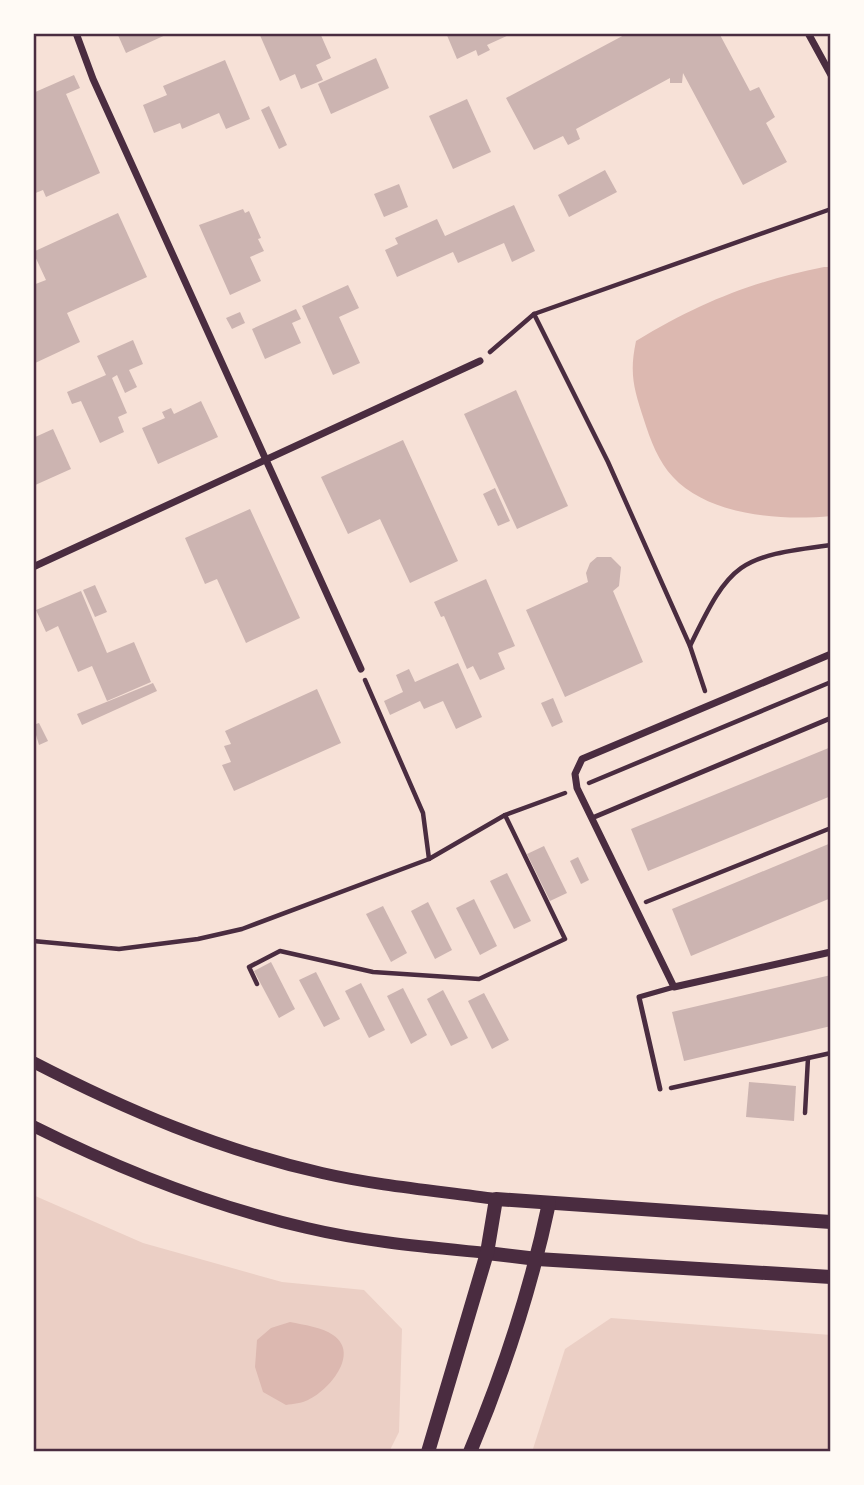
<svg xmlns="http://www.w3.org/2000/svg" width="864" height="1485" font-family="'Noto Sans',sans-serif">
  <rect width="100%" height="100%" fill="#f7e1d7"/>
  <g fill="#ebcfc5">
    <polygon points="33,1195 143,1243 282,1282 364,1290 402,1329 399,1432 389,1452 33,1452"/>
    <polygon points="611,1318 831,1335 831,1452 532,1452 565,1349"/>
  </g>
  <g fill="#dcb8b0">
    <path d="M824 267H831V516C782 521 709 516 673 477 659 463 650 439 644 420 634 389 629 374 636 341 701 302 751 282 824 267Z"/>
    <path d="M290 1322C304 1325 322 1327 333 1335 361 1354 328 1391 308 1400 302 1403 293 1404 286 1405L263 1392 255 1367 257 1340 271 1328Z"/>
  </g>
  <g fill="#ccb4b1">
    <polygon points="117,33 170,33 126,53"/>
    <polygon points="259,33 320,33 331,58 316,65 323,80 301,89 295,74 280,81"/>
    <polygon points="446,33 513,33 487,45 490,50 478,56 476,50 457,59"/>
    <polygon points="628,33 719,33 750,91 759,87 775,117 766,123 787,162 743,185 683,73 682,83 670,83 670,78 576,129 580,139 568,145 563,136 534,150 506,98"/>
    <polygon points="376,58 389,88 331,114 318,84"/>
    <polygon points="225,60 250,119 226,129 219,113 182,129 180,123 154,133 143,105 167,95 163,86"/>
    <polygon points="74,75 80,88 66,94 100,173 46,197 43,190 33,194 33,93"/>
    <polygon points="467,99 491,152 453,169 429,116"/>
    <polygon points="269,106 287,145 279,149 261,110"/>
    <polygon points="605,170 617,192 569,217 558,195"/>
    <polygon points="399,184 408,207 384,217 374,194"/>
    <polygon points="514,205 535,251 512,262 504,243 458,263 453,252 397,277 385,250 398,244 395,238 437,219 445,236"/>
    <polygon points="243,209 245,213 249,211 261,238 258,239 264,251 250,257 261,281 230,295 199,225"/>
    <polygon points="118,213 147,277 67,313 80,342 33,364 33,285 46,280 33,252"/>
    <polygon points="348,285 359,308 339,317 360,363 333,375 302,306"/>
    <polygon points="296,309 301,319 292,323 301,343 265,359 252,329"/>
    <polygon points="240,312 245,323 232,329 226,318"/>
    <polygon points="133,340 143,364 129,370 137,387 125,393 117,375 112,378 127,413 118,417 124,432 100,443 81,401 72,404 67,392 106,375 97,356"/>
    <polygon points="516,390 568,506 517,529 464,414"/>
    <polygon points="201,401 218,437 158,464 142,428 165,418 162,412 171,408 174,414"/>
    <polygon points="53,429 71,469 33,486 33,438"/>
    <polygon points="403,440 458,561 410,583 380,519 348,534 321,477"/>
    <polygon points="495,488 510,521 498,526 483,494"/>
    <polygon points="250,509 300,618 246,643 217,579 205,584 185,538"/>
    <polygon points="597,557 611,557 621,567 619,586 613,591 643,662 565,697 526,610 588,582 586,573 590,563"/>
    <polygon points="486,579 515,646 498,653 505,669 480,680 473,666 467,669 444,616 441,617 434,602"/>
    <polygon points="95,585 107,612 95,617 83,590"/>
    <polygon points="81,591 107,653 134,642 151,682 107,701 92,666 78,672 58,626 46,632 36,610"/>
    <polygon points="458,663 482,717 456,729 443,701 424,709 420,701 390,715 384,701 403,692 396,675 409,669 415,682"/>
    <polygon points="153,683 157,691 82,725 77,714"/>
    <polygon points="317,689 341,743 234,791 222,765 231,762 224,746 231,744 225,731"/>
    <polygon points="553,698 563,722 552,727 541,703"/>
    <polygon points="39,723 48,741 39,745 33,725"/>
    <polygon points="831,747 831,796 648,871 631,829"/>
    <polygon points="831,843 831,898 691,956 672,909"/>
    <polygon points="544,846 567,893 550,901 527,854"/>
    <polygon points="578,857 589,880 581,884 570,861"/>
    <polygon points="507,873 531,921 514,929 490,881"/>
    <polygon points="474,899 497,946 480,955 456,908"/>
    <polygon points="428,902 452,950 435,959 411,911"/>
    <polygon points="383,906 407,953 391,962 366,914"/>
    <polygon points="271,962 295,1009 279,1018 254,971"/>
    <polygon points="316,972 340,1019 324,1027 299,980"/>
    <polygon points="831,975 831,1026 684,1061 672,1012"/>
    <polygon points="361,983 385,1030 369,1038 345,991"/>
    <polygon points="403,988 427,1035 411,1044 387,996"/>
    <polygon points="443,990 468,1038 451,1046 427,999"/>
    <polygon points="484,993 509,1040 492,1049 468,1001"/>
    <polygon points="749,1082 796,1086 794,1121 746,1117"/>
  </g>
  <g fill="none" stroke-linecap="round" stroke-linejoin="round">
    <g stroke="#4a2c40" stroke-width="4.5">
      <path d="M831 209 534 314 608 462 690 646C731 561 738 557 831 545"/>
      <polyline points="490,352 534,314"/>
      <polyline points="690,646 705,691"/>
      <polyline points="365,680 423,813 429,859"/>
      <polyline points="589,783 831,682"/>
      <polyline points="646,902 831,828"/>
      <polyline points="33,941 119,949 198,939 242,929 429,859 505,815 565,793"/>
      <polyline points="257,984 249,967 280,951 373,972 479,979 565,939 505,815"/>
      <polyline points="671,1088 831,1053"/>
      <polyline points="805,1113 808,1058"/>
    </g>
    <g stroke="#4a2c40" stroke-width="5">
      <polyline points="592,818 831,718"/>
      <polyline points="660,1089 639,997 674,987"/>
    </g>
    <g stroke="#4a2c40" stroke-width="7">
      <polyline points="76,33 93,79 361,669"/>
      <polyline points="808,33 831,75"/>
      <polyline points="33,567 480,361"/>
      <polyline points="831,654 582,759 575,774 577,788 674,987 831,952"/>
    </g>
    <g stroke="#4a2c40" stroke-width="12">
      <path d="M33 1062C126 1110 220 1150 322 1173 379 1186 439 1191 496 1199"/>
      <path d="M33 1126C121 1170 211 1206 307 1228 366 1242 427 1247 487 1253"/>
    </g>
    <g stroke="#4a2c40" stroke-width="14">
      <polyline points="487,1253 537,1259 831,1277"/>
      <polyline points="428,1452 487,1253 496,1199 831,1222"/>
      <path d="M470 1452C504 1371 531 1289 549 1203"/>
    </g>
  </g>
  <rect width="864" height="1485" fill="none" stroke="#fffaf5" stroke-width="70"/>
  <rect x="35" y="35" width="794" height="1415" fill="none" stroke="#4a2c40" stroke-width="2.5"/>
</svg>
